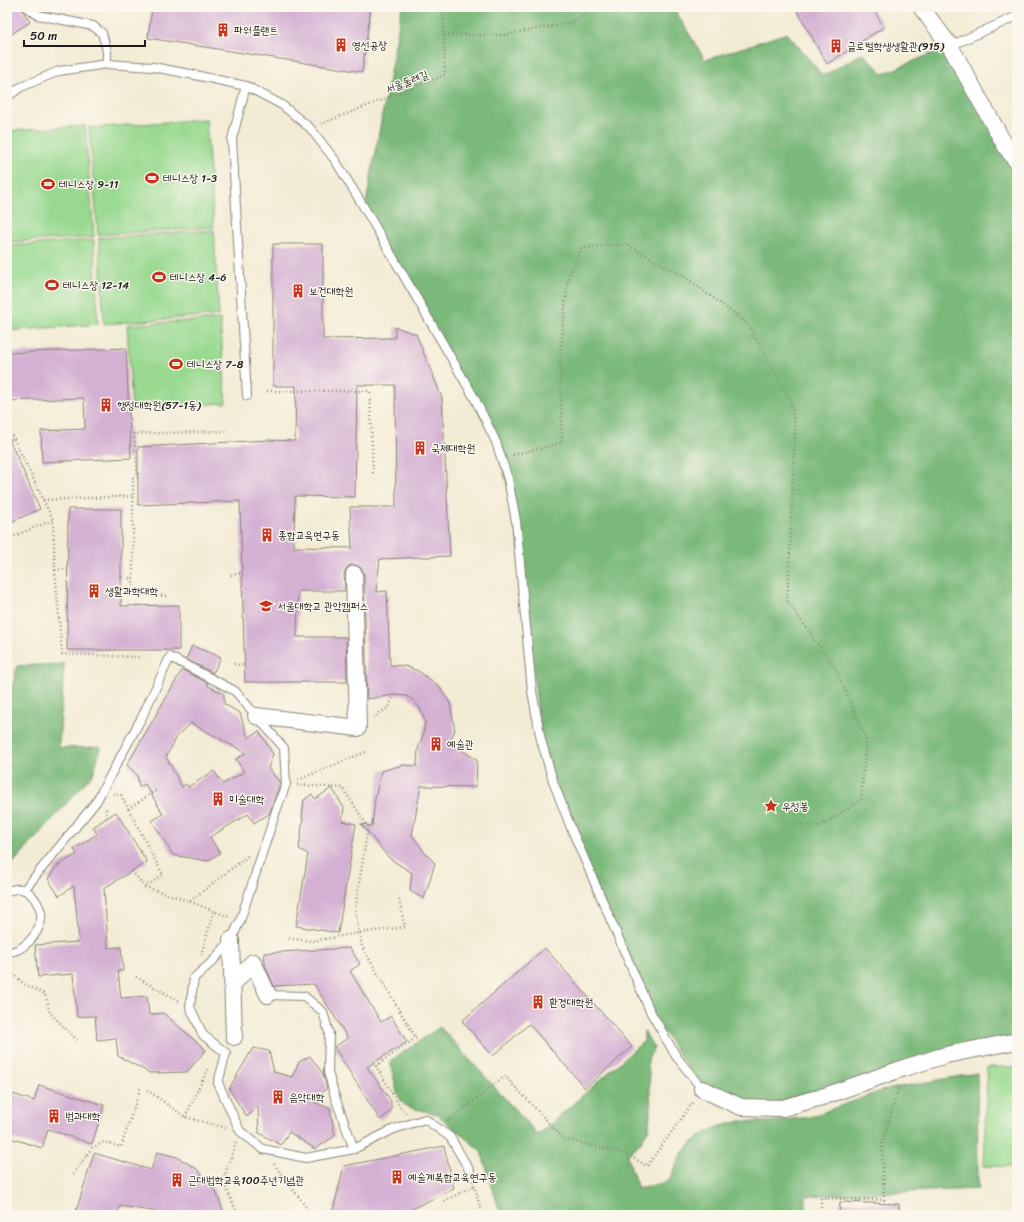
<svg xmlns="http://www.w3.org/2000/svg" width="1024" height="1222" font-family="Sriracha,'Poor Story',sans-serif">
  <rect width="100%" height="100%" fill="#fbf7ec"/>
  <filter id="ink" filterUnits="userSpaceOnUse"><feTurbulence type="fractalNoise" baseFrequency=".025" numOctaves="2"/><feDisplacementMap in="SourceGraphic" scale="8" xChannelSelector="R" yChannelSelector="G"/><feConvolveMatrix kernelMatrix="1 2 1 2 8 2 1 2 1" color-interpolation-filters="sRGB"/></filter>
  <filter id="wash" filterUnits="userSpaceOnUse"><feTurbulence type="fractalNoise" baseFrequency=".012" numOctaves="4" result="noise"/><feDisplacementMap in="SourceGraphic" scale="16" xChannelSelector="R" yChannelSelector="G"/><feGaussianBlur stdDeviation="0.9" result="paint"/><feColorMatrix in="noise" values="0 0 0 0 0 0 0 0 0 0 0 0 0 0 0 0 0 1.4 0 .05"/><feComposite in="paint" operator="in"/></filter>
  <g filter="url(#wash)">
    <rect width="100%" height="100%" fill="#f3ecd5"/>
    <g fill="#98d98f" stroke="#5a7a56">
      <polygon points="206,119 214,227 98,235 89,128"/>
      <polygon points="85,126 94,237 7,242 7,131"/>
      <polygon points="214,230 219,315 104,324 99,238"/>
      <polygon points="94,240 98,324 7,331 7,246"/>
      <polygon points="220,319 226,403 132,409 127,325"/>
      <polygon points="987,1067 1017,1067 1017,1167 984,1166"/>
    </g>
    <g fill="#7ab97a" stroke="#4b6a4b">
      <polygon points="402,7 673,7 705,60 787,33 823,76 863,53 883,74 950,46 1017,162 1017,1041 825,1096 741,1107 702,1089 650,1011 571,828 541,740 516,521 496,442 365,209"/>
      <polygon points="64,664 59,748 101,747 93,774 7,870 7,711 17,666"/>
      <polygon points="440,1027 538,1135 644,1041 644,1031 654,1048 648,1059 651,1110 648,1130 640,1143 627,1155 638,1189 669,1181 682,1153 698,1137 718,1127 740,1121 767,1122 810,1117 884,1090 977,1073 978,1189 805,1196 807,1215 501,1215 481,1151 437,1114 407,1107 402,1102 397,1092 390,1061"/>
    </g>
    <g id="blocks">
      <g fill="#d4b0d3" fill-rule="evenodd">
        <polygon points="7,7 20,7 30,22 7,37"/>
        <polygon points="152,7 371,7 362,72 148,38"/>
        <polygon points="795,7 872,7 884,27 827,64"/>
        <path d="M273 244H323V339L395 338V327L416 334 442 398 450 556 380 559 376 592 387 591 390 665 405 666 418 671 438 685 450 703 455 730 450 742 477 760 476 787 421 786 412 835 425 853 435 863 424 899 410 891 412 873 389 858 361 824 372 826 375 799 381 771 403 765 417 766 418 749 423 735 425 722 420 708 414 701 407 696 394 695 367 699 364 574 362 569 358 566 353 565 349 566 346 569 344 574 345 591H298L297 637H346L347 682H245L240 501 138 505V447L268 440 295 441 296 386H273ZM357 385H395L396 507H350L352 548 294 547 295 496 355 497Z"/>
        <polygon points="126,348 131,458 42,462 41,431 85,429 84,398 7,401 7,353"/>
        <polygon points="7,434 40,509 7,524"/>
        <polygon points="68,509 121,509 121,606 179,605 179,650 67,650"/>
        <polygon points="192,646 221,657 213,673 186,659"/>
        <path d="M182 670 208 683 207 685 224 694V704L240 713 248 738 259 731 273 754 268 768 280 783 269 814 254 823 248 814 210 837 220 853 207 861 173 855 152 821 163 814 145 784 139 787 137 775 127 765ZM191 723 246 753 236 759 244 772 223 784 214 771 188 787 186 784 182 787 166 757 177 737Z"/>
        <polygon points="332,788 344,808 342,821 356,824 338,933 296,926 308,854 299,849 303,818 302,818 304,800 312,794 315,799"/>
        <polygon points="116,812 147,862 104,888 108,948 121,947 123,971 118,971 121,998 147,996 149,1015 163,1013 206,1050 187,1072 150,1073 118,1056 116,1038 97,1040 95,1016 77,1017 73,974 38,977 35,945 79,942 74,886 59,896 48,879 56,867 77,854 74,849 97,834 93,827"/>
        <polygon points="350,948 360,964 350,971 381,1022 391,1016 407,1042 367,1067 391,1101 391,1111 380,1120 334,1047 348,1038 314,984 274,986 265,965 264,953"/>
        <polygon points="545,948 632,1047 585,1088 529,1024 493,1056 462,1021"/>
        <polygon points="253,1048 269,1051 274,1072 292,1077 299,1062 310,1056 323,1074 327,1088 314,1102 330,1108 335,1136 315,1149 289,1132 281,1145 259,1133 258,1106 247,1117 229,1089"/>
        <polygon points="39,1085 104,1105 92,1144 48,1129 42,1148 7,1137 7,1092 34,1101"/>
        <polygon points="444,1146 454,1188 400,1215 332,1215 344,1166"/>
        <polygon points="157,1152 177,1157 197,1169 216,1192 225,1215 160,1215 152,1211 120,1206 117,1215 75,1215 94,1153 151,1170"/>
        <polygon points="840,1202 899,1204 899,1215 839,1215"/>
      </g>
    </g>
  </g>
  <g filter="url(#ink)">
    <use href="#blocks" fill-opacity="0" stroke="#888478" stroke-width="1"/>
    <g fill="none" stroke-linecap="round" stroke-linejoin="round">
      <g stroke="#888478" stroke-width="10">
        <g id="lane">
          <polyline points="26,7 38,15 93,26 102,33 107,51 107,64"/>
          <polyline points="950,46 1017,16"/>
          <polyline points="246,86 232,139 247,396"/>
          <polyline points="7,97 21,87 59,71 107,64 153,67 195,75 246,86 282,105 310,128 335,160 365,209 475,399 496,442 508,479 516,521 532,691 541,740 554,784 571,828 650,1011 676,1056 702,1089 704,1090"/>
          <polyline points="24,890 96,802 142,717 170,657 235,691 284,748 286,784 276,811 240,921 231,940 213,961 194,978 190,1007 203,1035 226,1053 218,1083 240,1131 263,1149 306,1158 354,1149 394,1129 425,1119 450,1137 470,1171"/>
          <path d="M7 891C12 890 17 888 22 889 33 892 43 909 41 920 38 935 23 952 7 952"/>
          <polyline points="268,995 304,996 323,1012 329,1033 328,1072 330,1079"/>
          <polyline points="331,1083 336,1100 354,1149"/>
        </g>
      </g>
      <g stroke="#888478" stroke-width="18">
        <g id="street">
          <polyline points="921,7 950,46 1006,147 1017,162"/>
          <polyline points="256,716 358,728 354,574"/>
          <polyline points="231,940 234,1037"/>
          <polyline points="233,984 253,962 268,995"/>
          <polyline points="702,1089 741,1107 783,1108 825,1096 904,1068 946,1055 1017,1041"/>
        </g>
      </g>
      <g stroke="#888478" stroke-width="2.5" stroke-dasharray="1 3" stroke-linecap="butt">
        <polyline points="444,35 504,35 570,23 598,7"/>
        <polyline points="321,124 445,75 443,7"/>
        <polyline points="267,391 370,391 373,474"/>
        <polyline points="7,429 14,439 53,520 55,570 62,654 139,657"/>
        <polyline points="7,440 14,439"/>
        <polyline points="513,455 562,443 560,355 568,278 582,248 626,244 685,277 748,324 790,400 795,425 790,551 787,601 836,669 866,739 861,800 821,826 791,824"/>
        <polyline points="43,500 133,496"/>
        <polyline points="7,539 53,520"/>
        <polyline points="55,570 67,569"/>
        <polyline points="231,575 242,573"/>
        <polyline points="121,577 133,579"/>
        <polyline points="166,596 133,593 133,478 138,477 134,434 226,431"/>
        <polyline points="234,664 244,665"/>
        <polyline points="373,718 389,707 394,695"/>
        <polyline points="298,780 368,751"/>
        <polyline points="297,785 343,788 368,827 355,910 362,947 416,1038 376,1066 402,1110 406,1113"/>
        <polyline points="113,793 121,795 163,875 145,887"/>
        <polyline points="106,809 107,818"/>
        <polyline points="128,809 158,789"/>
        <polyline points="132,871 145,887 189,901 229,917"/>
        <polyline points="190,901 248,856"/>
        <polyline points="285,938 312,941 359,933 405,927 398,897"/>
        <polyline points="201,955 214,911"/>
        <polyline points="7,968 24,984 45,994 50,1013 77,1040"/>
        <polyline points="136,977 179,1001"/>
        <polyline points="147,1090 185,1117 226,1128"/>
        <polyline points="185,1117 209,1067"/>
        <polyline points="448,1121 505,1076 564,1139 627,1154 647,1166 694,1101"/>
        <polyline points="236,1142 223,1181 238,1215"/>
        <polyline points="274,1164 312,1215"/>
        <polyline points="73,1174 92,1148 104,1142 121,1147 141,1086"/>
        <polyline points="473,1181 481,1210 484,1215"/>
        <polyline points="444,1201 474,1186"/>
        <polyline points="821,1215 821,1198 884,1200 882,1144 899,1086"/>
      </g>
      <use href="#lane" stroke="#fff" stroke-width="8"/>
      <use href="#street" stroke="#fff" stroke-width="16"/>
    </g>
  </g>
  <defs>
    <g id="building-bare" transform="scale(1.08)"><path d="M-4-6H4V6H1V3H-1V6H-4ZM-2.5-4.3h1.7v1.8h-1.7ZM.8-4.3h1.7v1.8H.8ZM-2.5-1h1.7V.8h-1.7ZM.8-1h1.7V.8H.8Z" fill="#c8321e" stroke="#fbf7ec" stroke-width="2.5" paint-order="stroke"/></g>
    <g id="stadium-bare" transform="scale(1.08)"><path d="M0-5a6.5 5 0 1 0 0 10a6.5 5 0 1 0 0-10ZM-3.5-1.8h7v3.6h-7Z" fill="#c8321e" stroke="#fbf7ec" stroke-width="2.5" paint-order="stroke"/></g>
    <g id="university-bare" transform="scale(1.08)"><path d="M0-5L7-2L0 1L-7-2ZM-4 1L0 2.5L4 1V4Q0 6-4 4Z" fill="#c8321e" stroke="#fbf7ec" stroke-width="2.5" paint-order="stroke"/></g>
    <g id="sight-bare" transform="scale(1.08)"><path d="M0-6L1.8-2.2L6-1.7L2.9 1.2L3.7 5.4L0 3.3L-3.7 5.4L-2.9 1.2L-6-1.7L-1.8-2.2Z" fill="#c8321e" stroke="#fbf7ec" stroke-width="2.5" paint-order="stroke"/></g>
  </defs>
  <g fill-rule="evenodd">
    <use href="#building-bare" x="223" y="30"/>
    <use href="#building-bare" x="341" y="45"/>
    <use href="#building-bare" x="836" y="46"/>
    <use href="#stadium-bare" x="152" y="178"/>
    <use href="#stadium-bare" x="48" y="184"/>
    <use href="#stadium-bare" x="159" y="277"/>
    <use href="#stadium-bare" x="52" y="285"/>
    <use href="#building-bare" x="298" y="291"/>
    <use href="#stadium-bare" x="176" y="364"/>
    <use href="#building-bare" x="106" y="405"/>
    <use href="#building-bare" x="420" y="448"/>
    <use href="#building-bare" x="267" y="535"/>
    <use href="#building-bare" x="94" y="591"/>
    <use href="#university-bare" x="266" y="606"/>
    <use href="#building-bare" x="436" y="744"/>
    <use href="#building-bare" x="218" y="799"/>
    <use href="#sight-bare" x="771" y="806"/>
    <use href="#building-bare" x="538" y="1002"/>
    <use href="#building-bare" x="278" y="1097"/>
    <use href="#building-bare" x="54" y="1116"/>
    <use href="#building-bare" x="397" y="1177"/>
    <use href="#building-bare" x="177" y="1180"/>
  </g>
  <g text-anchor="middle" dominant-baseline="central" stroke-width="3" stroke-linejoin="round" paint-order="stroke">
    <g font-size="11" fill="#1c1c1c" stroke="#fbf7ec" text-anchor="start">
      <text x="234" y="30">파워플랜트</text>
      <text x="352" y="45">영선공장</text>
      <text x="847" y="46">글로벌학생생활관(915)</text>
      <text x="163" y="178">테니스장 1-3</text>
      <text x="59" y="184">테니스장 9-11</text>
      <text x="170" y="277">테니스장 4-6</text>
      <text x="63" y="285">테니스장 12-14</text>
      <text x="309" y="291">보건대학원</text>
      <text x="187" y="364">테니스장 7-8</text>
      <text x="117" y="405">행정대학원(57-1동)</text>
      <text x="431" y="448">국제대학원</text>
      <text x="278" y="535">종합교육연구동</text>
      <text x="105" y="591">생활과학대학</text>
      <text x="277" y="606">서울대학교 관악캠퍼스</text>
      <text x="447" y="744">예술관</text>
      <text x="229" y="799">미술대학</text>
      <text x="782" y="806">우정봉</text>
      <text x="549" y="1002">환경대학원</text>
      <text x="289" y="1097">음악대학</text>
      <text x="65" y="1116">법과대학</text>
      <text x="408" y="1177">예술계복합교육연구동</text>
      <text x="188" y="1180">근대법학교육100주년기념관</text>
    </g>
    <g font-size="11" fill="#1c1c1c" stroke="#fbf7ec">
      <text transform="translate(407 82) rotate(-21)">서울둘레길</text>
    </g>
  </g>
  <rect width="1024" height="1222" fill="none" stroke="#fbf7ec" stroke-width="24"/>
  <path d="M24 40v6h121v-6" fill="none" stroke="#1c1c1c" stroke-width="2"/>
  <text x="30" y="40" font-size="12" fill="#1c1c1c" stroke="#fbf7ec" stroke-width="3" paint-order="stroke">50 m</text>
</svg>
